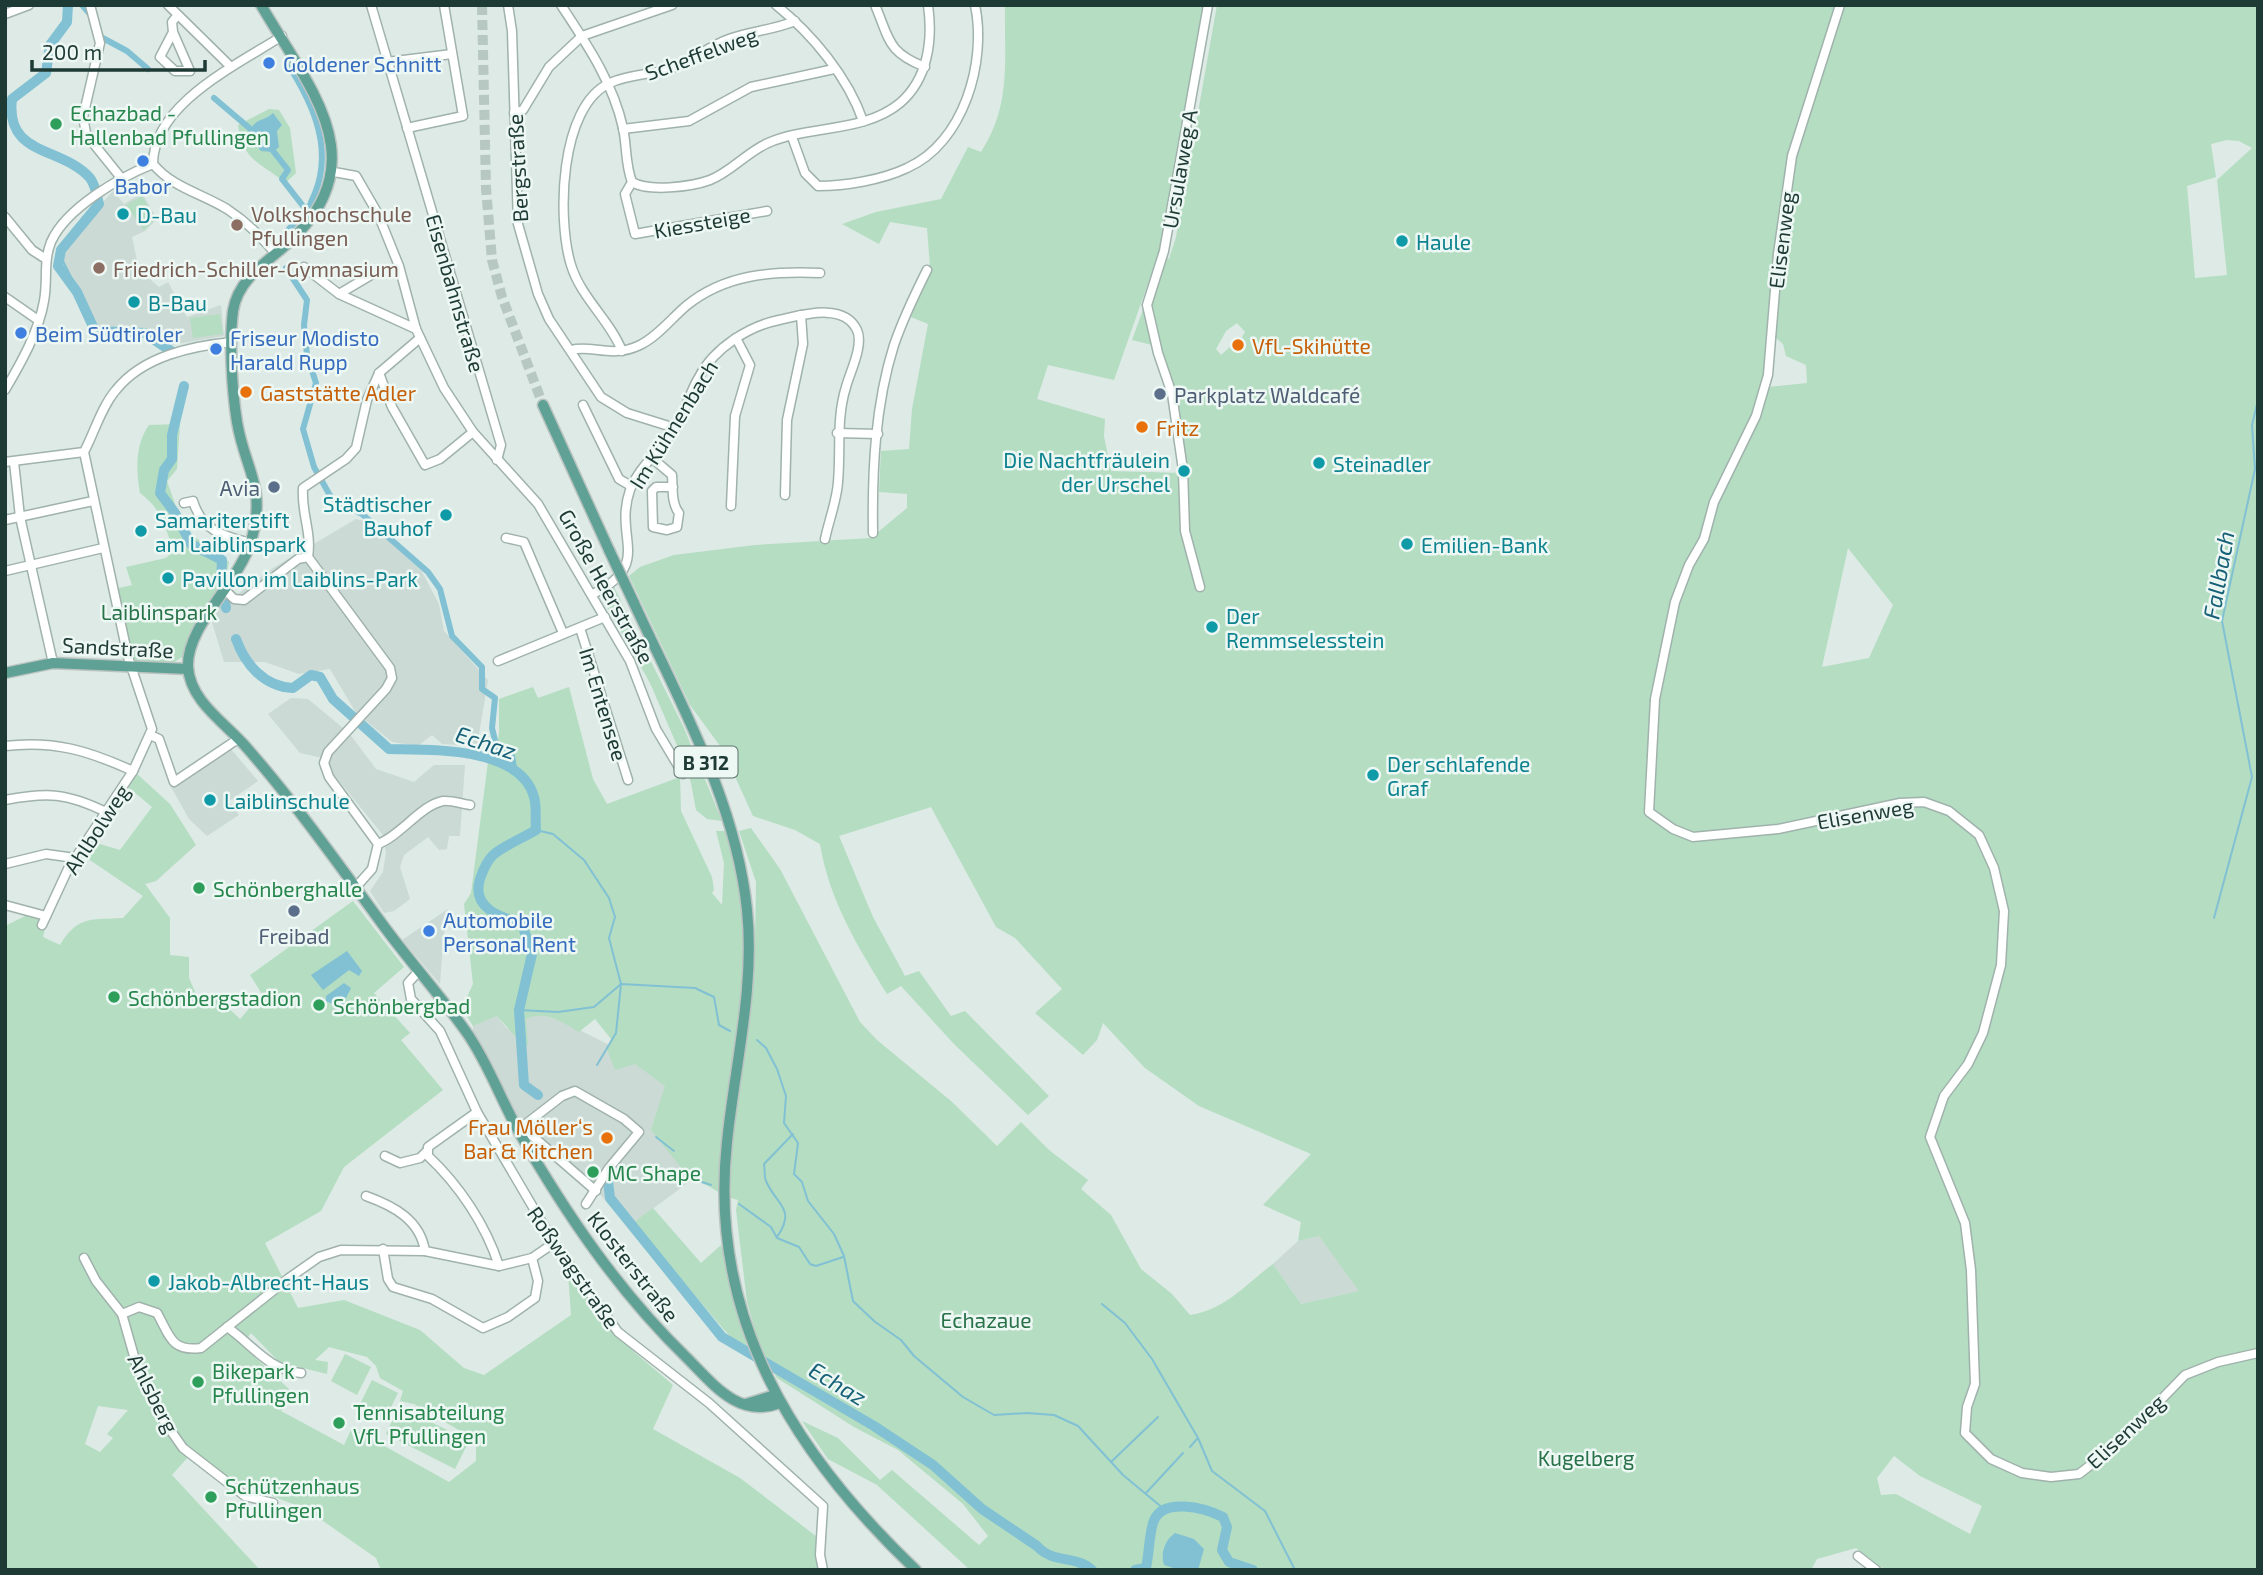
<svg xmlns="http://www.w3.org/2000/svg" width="2263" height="1575" font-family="'Exo 2',sans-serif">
  <rect width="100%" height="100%" fill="#ddeae5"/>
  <g fill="#cbdad4">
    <polygon points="113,191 124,204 142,193 157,219 145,231 132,237 139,270 159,287 168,282 187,317 221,305 224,336 165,346 144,333 95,331 77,292 58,266 61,250"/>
    <polygon points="356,519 368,522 421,570 439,604 444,631 488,680 477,746 442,744 432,735 418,746 392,742 356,713 330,669 299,674 265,662 224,662 211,619 212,613 273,568"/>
    <polygon points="291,698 308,699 349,733 376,769 414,782 434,765 465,765 460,836 449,836 447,849 439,850 428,837 404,855 400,867 410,899 394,911 384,913 370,891 383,872 386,853 383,835 331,771 328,759 300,753 268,714"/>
    <polygon points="230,748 258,781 229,801 239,815 207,836 189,819 171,787"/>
    <polygon points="448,909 443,941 440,984 402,940"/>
    <polygon points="540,1015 560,1020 613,1047 679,1096 704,1171 628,1227 598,1192 520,1126 473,1031 473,1026 497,1016 507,1029 529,1016"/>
    <polygon points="1319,1236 1360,1291 1301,1304 1273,1264 1298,1241"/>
  </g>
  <g fill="#b4ddc2" fill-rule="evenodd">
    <path d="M1005 5H1204L1159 252 1114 380 1048 365 1037 399 1105 419 1104 436 1111 471 1183 473 1172 394 1156 346 1132 340 1162 257 1169 259 1176 237 1217 5H2258V1570H1885L1856 1548 1817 1559 1811 1570H970L877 1485 828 1459 802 1421 838 1438 880 1480 892 1470 979 1545 988 1536 963 1504 898 1450 854 1427 777 1378 759 1344 747 1302 736 1210 738 1200C719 1196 710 1183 691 1180L651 1130 665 1086 635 1064 615 1070 607 1049 611 1039 595 1019 579 1032C563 1022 544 1010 526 1019L528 1045 524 1046 497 1016 473 1026 462 1008 473 984 464 904 471 893 488 762 492 765 499 734V699L533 687 538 698 569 687 593 779 607 804 680 777 681 811 712 877 714 890 712 893 722 905 724 863 716 831H726L739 876 743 930 755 946 756 882 739 831 751 828 780 869 860 1022 877 1040 951 1101 997 1146 1021 1122 1049 1150 1088 1180 1081 1189 1111 1215 1141 1269 1172 1294 1190 1315C1225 1310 1246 1284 1273 1264L1301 1304 1359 1291 1319 1236 1298 1241 1301 1222 1263 1205 1311 1154 1199 1106 1145 1068 1103 1023 1097 1040 1083 1055 1035 1013 1062 989 1015 938 996 927 931 807 839 836 873 917 905 976 919 971 951 1016 965 1011 1049 1096 1028 1115 954 1044 901 986 887 994C858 947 829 900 820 844L795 830 753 816 723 750 690 705 629 576 640 567 674 555 755 545 871 538 907 508V494L879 492 881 451 909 449 912 409 928 324 911 317 930 267 927 228 890 222 879 244 842 224 876 212 941 199 968 147 981 152C1012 104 1004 60 1005 5ZM2227 140 2239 141 2252 148 2217 180 2227 275 2195 278 2187 186 2216 177 2211 144ZM1237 323 1245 332 1242 337 1230 343 1231 346 1221 355 1216 349 1226 331ZM1775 337 1783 344 1786 356 1806 365 1807 383 1768 387 1753 415ZM1848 548 1893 605 1869 658 1822 667ZM1894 1456 1920 1476 1982 1506 1970 1534 1896 1494 1881 1495 1877 1478Z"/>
    <path d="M269 109 279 110 290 128 296 173 285 183C259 160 244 163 238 125Z"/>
    <polygon points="142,196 155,219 144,230 126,205"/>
    <polygon points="220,314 223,334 193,338 190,318"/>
    <path d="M180 424 177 469 167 481 182 524 189 533 229 562 226 577 195 623 182 657 168 666 133 665 115 589 132 585 126 567 166 558 173 551C166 527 161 508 140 493 136 471 135 444 149 425Z"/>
    <polygon points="614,587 684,728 722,821 707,819 696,810 689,773 650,683 601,596"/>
    <path d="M136 773 170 804 196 845 156 881 145 884 170 918V955L189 957V978L196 994 220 1000 240 1019 262 994 250 975 353 901 404 967 374 993 410 1033 401 1040 443 1090 344 1167 321 1211 265 1243 298 1308 344 1300 420 1330 464 1368 484 1375 571 1315 568 1273 633 1351 673 1385 653 1429 740 1478 821 1540 823 1570H381L376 1558 306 1509 259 1491 188 1457 172 1475 260 1570H5V926L29 914 47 921 43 937 60 945C78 915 92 920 123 918L143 896 81 854 90 841 120 850 152 807 128 787ZM251 1333 279 1362 327 1374 328 1362 315 1360 329 1347 367 1357 376 1366 380 1378 403 1391 400 1401 414 1404 476 1440V1461L449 1482 352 1428 344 1445 281 1411 293 1393 242 1345ZM98 1406 128 1410 107 1434 113 1438 100 1452 85 1444Z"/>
    <polygon points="653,1208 701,1263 721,1245 747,1347 732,1339 633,1223"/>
    <polygon points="345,1354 371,1367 357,1395 331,1381"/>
    <polygon points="372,1380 398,1393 384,1421 358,1408"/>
    <polygon points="399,1406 469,1441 455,1469 386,1434"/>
  </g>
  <g fill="#81c1d3">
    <path d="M273 113 282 125 277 131 279 147 273 152 261 151 248 135C254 117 264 122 273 113Z"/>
    <polygon points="347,951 362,971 359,976 349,970 323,990 311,975"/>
    <polygon points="344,983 351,988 341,1008 326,1001 326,996"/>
    <path d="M1175 1533 1194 1539 1204 1549 1198 1570H1179L1164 1565C1160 1553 1165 1540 1175 1533Z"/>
  </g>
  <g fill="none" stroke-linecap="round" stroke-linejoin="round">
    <g stroke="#81c1d3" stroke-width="2">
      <polyline points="60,255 71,277 70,283"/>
      <polyline points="2214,918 2252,777 2222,621 2255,469 2252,425 2258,400"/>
      <polyline points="519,1010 558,1012 594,1007 621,984 609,938 615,917 609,898 584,860 553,834 536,830"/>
      <polyline points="757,1040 766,1048 777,1069 786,1096 784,1123 798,1143 794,1174 802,1182 808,1201 834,1234 844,1256 853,1301 874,1321 901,1340 914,1356 963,1397 994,1415 1027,1413 1054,1415 1078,1426 1123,1475 1164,1509"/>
      <polyline points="597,1065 616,1033 621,984 695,988 714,997 719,1025 730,1031"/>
      <polyline points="656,1137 674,1151"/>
      <polyline points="690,1178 711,1185"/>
      <polyline points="739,1204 771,1227 777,1238 799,1247 810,1264 816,1266 843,1257"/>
      <path d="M777 1237C797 1208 776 1205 766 1181 764 1176 765 1169 764 1164L793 1134"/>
      <polyline points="1102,1304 1125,1323 1152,1359 1198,1438 1212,1471 1265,1511 1295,1570"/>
      <polyline points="1190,1447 1197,1439"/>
      <polyline points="1111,1462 1158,1417"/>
      <polyline points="1146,1493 1183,1453"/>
      <polyline points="1144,1570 1146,1568"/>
    </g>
    <g stroke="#81c1d3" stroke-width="6">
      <polyline points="82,5 89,13"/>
      <polyline points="99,36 127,51 148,69"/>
      <path d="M287 63C314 105 336 153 311 202"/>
      <polyline points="214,98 254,132"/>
      <polyline points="270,147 288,170 282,179 303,206 305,213"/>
      <polyline points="281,238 310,205"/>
      <polyline points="286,268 307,300 304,325 307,355 316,383 303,429 314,467 332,499 362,514 428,572 440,589 452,636 482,667 482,689 495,698 492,728 497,749 512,756 514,768"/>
    </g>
    <g stroke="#81c1d3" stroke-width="10">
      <path d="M68 5 67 22 50 45 46 73 12 99C5 157 62 146 90 178 95 184 97 196 99 204L61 250 58 266 77 292 95 331 144 333 171 351"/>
      <polyline points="184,386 172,435 172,459 164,470 160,493 175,513 191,544 222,560 221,582 226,608"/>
      <path d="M236 639C245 664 264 687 293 688L311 675 320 677 333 699 389 749C430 750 520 746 534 797 537 807 535 820 536 830 523 838 505 845 493 855 486 862 483 870 480 879 471 908 500 917 522 924L532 954 519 1010 524 1085 538 1095"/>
      <path d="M608 1181 610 1198 722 1337 874 1426 933 1465 982 1509 1037 1546C1053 1564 1076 1555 1092 1570"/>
      <path d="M1135 1570 1146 1568C1149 1554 1149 1537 1153 1523 1161 1496 1205 1508 1223 1517L1227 1527 1222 1550 1229 1562 1253 1570"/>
    </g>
    <polyline stroke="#b7c7c2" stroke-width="10" stroke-dasharray="10 5" stroke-linecap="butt" points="482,5 486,188 492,260 502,297 543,405"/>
    <g stroke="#a0b2ac" stroke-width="11">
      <g id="minor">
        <polyline points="90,5 100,43 83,117 86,133 93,143 122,179"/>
        <polyline points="168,5 231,67"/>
        <polyline points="371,5 501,445 497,460"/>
        <polyline points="508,5 512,31 518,224 538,294 549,319 601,397 627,413 675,428"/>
        <path d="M561 5C586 43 613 82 623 128 627 146 625 164 632 182L625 194 635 234 767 211"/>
        <path d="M776 5C812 34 848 77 863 121"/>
        <path d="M875 5C890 40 887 52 925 67"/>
        <polyline points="1840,5 1792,156 1778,254 1768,375 1756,416 1714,502 1704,539 1689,565 1675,602 1655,699 1649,812 1673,829 1693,837 1778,829 1900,803 1924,802 1949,811 1979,835 1994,868 2004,911 2001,965 1983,1033 1968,1064 1944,1096 1930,1137 1965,1223 1971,1270 1975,1384 1967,1407 1965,1433 1991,1459 2022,1473 2051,1477 2079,1474 2119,1443 2185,1375 2218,1362 2258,1353"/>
        <polyline points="5,14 29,5"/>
        <polyline points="173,32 160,57 175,71 190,71 173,32 172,22 177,16"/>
        <polyline points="387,62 452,54"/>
        <polyline points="514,113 523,110 549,67 582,36 672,5"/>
        <polyline points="407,128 463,116 444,5"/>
        <polyline points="623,129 689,121 751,87 834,69"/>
        <path d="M792 137 805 173 818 186C845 186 882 180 907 168 964 143 987 61 975 5"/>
        <polyline points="334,172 356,176 378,214 399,266 416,329 444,388 473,432 538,504 630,661 656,729 683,774"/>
        <path d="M632 182C648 192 691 187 710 180 731 172 747 152 768 143 809 125 864 133 900 103 928 79 933 40 928 5"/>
        <polyline points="5,217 32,250 46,259"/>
        <path d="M276 254C260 236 247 222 227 209 201 193 173 188 153 164 153 104 237 65 282 36"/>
        <polyline points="304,267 339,294 416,329"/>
        <polyline points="339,294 371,275"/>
        <polyline points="5,297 38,320"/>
        <path d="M571 350C592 344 611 359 640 345 657 337 672 318 686 306 725 274 772 271 820 273"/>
        <path d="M622 351C610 320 581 298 571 265 557 220 559 106 610 83 629 74 652 75 672 68 692 61 709 46 729 39 750 31 774 30 795 21"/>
        <polyline points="379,373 392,407 425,465 440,459 473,432"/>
        <path d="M5 390C21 363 39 331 44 301 48 280 43 262 51 242 66 208 120 177 153 164"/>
        <polyline points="583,405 619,479 631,486"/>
        <polyline points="837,433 878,434"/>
        <path d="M652 458 672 475C673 487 671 503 679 513L677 527 667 530 653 527 652 491 656 487H673"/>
        <path d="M5 462 84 452C94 433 102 406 116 390 143 356 192 346 232 342"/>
        <polyline points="14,462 20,517 53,663"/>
        <polyline points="785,495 787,420 803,344 801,315"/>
        <path d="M184 503 193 501C202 531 223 536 251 543"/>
        <polyline points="731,506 735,416 750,365 736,338"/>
        <polyline points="5,520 93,501"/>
        <path d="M873 533C872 471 875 405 894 345 903 319 915 294 927 270"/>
        <polyline points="506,538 524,542 563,633"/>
        <path d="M308 557C312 532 301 513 303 488L346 459 356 448 367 400 379 373 420 338"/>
        <polyline points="5,571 103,548"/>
        <polyline points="1200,587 1185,531 1183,470 1172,394 1158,353 1147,305 1164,251 1208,5"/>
        <polyline points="226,591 234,599 244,600 298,559 308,557 390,668 392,678 386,689 328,752 324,763 329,777 378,844 372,869 356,887"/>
        <path d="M593 594C654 563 613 539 630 490 638 468 661 449 674 430 685 414 689 393 699 377 714 348 749 326 779 320 802 315 844 302 857 330 864 345 850 372 846 387 836 419 841 449 838 482 837 500 829 520 825 539"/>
        <polyline points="580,628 628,780"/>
        <polyline points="498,661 605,617"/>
        <polyline points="150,735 159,739 174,782 238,739"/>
        <path d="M5 746C54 740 89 751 133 771"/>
        <path d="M5 800C48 792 67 793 106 812"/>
        <path d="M378 844C400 836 421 805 443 801 451 800 462 804 470 805"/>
        <polyline points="5,864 46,854 75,858"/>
        <polyline points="5,905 46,916"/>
        <polyline points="42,925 68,869 133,771 152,729 128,657 84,452"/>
        <polyline points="418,972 408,983 411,999 440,1031 477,1112 554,1243 618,1332 709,1403 823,1506 820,1555 823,1570"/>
        <path d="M477 1112 428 1147V1156C459 1185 486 1225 499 1266"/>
        <polyline points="522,1127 596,1191"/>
        <polyline points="518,1130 562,1096 575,1091 624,1119 639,1132 609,1168 586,1204"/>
        <polyline points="385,1156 400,1163 420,1158 427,1151"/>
        <path d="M366 1196C394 1206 420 1220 425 1251"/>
        <polyline points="383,1249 388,1279 393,1287 432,1299 483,1328 508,1317 535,1298 538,1281 532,1258"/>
        <polyline points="84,1258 96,1281 122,1314 136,1363 164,1421 183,1448 245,1496 273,1503"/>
        <path d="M122 1314 139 1307 157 1313C170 1336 171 1352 201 1348L289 1278 319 1257 341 1250 425 1251 499 1266 532 1258 554 1243"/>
        <path d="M227 1327C253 1345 268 1370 301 1373"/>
        <polyline points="1858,1556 1876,1570"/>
      </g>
    </g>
    <g stroke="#bcc4c2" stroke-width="13">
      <g id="major">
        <path d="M261 5C313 94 381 166 279 251 259 267 237 284 233 311 229 342 232 391 237 422 245 470 266 485 252 538 240 583 186 625 188 667 190 702 227 724 247 748 296 804 339 865 383 925 410 962 441 996 467 1033 488 1063 501 1100 519 1132 566 1214 619 1292 687 1358 713 1384 739 1419 780 1403"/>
        <polyline points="543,405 609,550"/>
        <path d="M634 603C679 701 736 801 747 910 755 988 735 1064 727 1142 708 1317 793 1453 916 1570"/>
        <polyline points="5,673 53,663 188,669"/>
        <polyline points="746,1404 775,1395"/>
      </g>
    </g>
    <use href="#minor" stroke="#fff" stroke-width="8"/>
    <use href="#major" stroke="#5fa295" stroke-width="10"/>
    <g stroke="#bcc4c2" stroke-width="13" stroke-linecap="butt">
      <polyline id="major-bridge" points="609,550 634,603"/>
    </g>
    <use href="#major-bridge" stroke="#5fa295" stroke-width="10"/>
  </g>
  <g fill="#3f7fe0" stroke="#edf7f3" stroke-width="2.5">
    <circle cx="269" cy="63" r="7"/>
    <circle cx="143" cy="161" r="7"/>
    <circle cx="21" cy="333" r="7"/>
    <circle cx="216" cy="349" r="7"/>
    <circle cx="429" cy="931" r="7"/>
  </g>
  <g fill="#2e9e5b" stroke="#edf7f3" stroke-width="2.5">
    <circle cx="56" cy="124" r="7"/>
    <circle cx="199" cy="888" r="7"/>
    <circle cx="114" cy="997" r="7"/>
    <circle cx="319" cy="1005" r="7"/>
    <circle cx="593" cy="1172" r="7"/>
    <circle cx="198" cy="1382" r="7"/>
    <circle cx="339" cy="1423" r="7"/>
    <circle cx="211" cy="1497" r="7"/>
  </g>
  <g fill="#0f9aa8" stroke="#edf7f3" stroke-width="2.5">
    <circle cx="123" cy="214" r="7"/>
    <circle cx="1402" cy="241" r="7"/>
    <circle cx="134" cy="302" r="7"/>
    <circle cx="1319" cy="463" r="7"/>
    <circle cx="1184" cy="471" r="7"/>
    <circle cx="446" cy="515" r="7"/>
    <circle cx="141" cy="531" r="7"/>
    <circle cx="1407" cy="544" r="7"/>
    <circle cx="168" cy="578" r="7"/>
    <circle cx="1212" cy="627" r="7"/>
    <circle cx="1373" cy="775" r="7"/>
    <circle cx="210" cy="800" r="7"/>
    <circle cx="154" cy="1281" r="7"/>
  </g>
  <g fill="#8d6e63" stroke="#edf7f3" stroke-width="2.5">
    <circle cx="237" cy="225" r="7"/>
    <circle cx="99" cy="268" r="7"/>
  </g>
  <g fill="#e8710a" stroke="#edf7f3" stroke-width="2.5">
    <circle cx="1238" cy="345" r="7"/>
    <circle cx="246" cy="392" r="7"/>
    <circle cx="1142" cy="427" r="7"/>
    <circle cx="607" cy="1138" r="7"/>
  </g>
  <g fill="#5c6f8a" stroke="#edf7f3" stroke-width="2.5">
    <circle cx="1160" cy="394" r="7"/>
    <circle cx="274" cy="487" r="7"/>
    <circle cx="294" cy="911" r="7"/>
  </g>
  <g text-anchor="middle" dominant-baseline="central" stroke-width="5" stroke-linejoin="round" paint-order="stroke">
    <rect fill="#edf7f3" stroke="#5c736d" stroke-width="2" x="674.5" y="746.5" width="63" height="31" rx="5"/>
    <g font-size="19" font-weight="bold" fill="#1e3a34">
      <text x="706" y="762">B 312</text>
    </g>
    <g font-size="21" fill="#1e3a34" stroke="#edf7f3">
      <text transform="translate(701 53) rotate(-20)">Scheffelweg</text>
      <text transform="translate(517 168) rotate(-93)">Bergstraße</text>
      <text transform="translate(1179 169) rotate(-80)">Ursulaweg A</text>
      <text transform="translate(702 222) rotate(-10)">Kiessteige</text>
      <text transform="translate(1781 240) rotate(-83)">Elisenweg</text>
      <text transform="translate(456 293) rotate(74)">Eisenbahnstraße</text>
      <text transform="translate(673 424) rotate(-58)">Im Kühnenbach</text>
      <text transform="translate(607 586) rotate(61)">Große Heerstraße</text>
      <text transform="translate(118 647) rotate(3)">Sandstraße</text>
      <text transform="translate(604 704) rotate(73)">Im Entensee</text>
      <text transform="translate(1865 813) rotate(-10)">Elisenweg</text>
      <text transform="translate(96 829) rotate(-57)">Ahlbolweg</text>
      <text transform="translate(634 1266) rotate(52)">Klosterstraße</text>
      <text transform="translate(574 1267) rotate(55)">Roßwagstraße</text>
      <text transform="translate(154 1393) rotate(63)">Ahlsberg</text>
      <text transform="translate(2125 1431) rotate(-43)">Elisenweg</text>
    </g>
    <g font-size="21" fill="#366cbe" stroke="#edf7f3" text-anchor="start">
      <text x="283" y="63">Goldener Schnitt</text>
      <text x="143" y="185" text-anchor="middle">Babor</text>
      <text x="35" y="333">Beim Südtiroler</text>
      <text x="230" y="337">Friseur Modisto<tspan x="230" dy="24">Harald Rupp</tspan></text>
      <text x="443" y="919">Automobile<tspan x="443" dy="24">Personal Rent</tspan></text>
    </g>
    <g font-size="21" fill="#27864d" stroke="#edf7f3" text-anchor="start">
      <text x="70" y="112">Echazbad -<tspan x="70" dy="24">Hallenbad Pfullingen</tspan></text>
      <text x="213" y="888">Schönberghalle</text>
      <text x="128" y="997">Schönbergstadion</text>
      <text x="333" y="1005">Schönbergbad</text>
      <text x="607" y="1172">MC Shape</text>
      <text x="212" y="1370">Bikepark<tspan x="212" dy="24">Pfullingen</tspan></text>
      <text x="353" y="1411">Tennisabteilung<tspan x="353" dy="24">VfL Pfullingen</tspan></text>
      <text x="225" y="1485">Schützenhaus<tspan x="225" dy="24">Pfullingen</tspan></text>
    </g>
    <g font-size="21" fill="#785e54" stroke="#edf7f3" text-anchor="start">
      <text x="251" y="213">Volkshochschule<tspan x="251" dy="24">Pfullingen</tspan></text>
      <text x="113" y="268">Friedrich-Schiller-Gymnasium</text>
    </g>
    <g font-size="21" fill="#0d838f" stroke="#edf7f3" text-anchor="start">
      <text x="137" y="214">D-Bau</text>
      <text x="1416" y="241">Haule</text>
      <text x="148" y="302">B-Bau</text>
      <text x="1170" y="459" text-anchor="end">Die Nachtfräulein<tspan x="1170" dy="24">der Urschel</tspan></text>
      <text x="1333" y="463">Steinadler</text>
      <text x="432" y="503" text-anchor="end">Städtischer<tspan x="432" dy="24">Bauhof</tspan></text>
      <text x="155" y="519">Samariterstift<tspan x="155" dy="24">am Laiblinspark</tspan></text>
      <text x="1421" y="544">Emilien-Bank</text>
      <text x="182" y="578">Pavillon im Laiblins-Park</text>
      <text x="1226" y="615">Der<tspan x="1226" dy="24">Remmselesstein</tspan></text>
      <text x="1387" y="763">Der schlafende<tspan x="1387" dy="24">Graf</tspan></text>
      <text x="224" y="800">Laiblinschule</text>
      <text x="168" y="1281">Jakob-Albrecht-Haus</text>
    </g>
    <g font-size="21" fill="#c56008" stroke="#edf7f3" text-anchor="start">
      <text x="1252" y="345">VfL-Skihütte</text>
      <text x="260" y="392">Gaststätte Adler</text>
      <text x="1156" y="427">Fritz</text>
      <text x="593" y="1126" text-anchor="end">Frau Möller‘s<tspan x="593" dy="24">Bar &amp; Kitchen</tspan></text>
    </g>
    <g font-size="21" fill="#4e5e75" stroke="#edf7f3" text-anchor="start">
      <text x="1174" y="394">Parkplatz Waldcafé</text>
      <text x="260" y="487" text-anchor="end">Avia</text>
      <text x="294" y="935" text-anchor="middle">Freibad</text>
    </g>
    <g font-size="21" fill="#277249" stroke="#edf7f3">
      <text x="159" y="611">Laiblinspark</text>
      <text x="986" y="1319">Echazaue</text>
      <text x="1586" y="1457">Kugelberg</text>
    </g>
    <g font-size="23" font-style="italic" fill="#166178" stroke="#edf7f3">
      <text transform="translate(2218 575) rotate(-80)">Fallbach</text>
      <text transform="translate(486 742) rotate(18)">Echaz</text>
      <text transform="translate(838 1383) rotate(31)">Echaz</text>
    </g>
  </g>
  <rect width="2263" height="1575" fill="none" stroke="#1e3a34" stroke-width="14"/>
  <path d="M32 60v10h173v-10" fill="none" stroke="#1e3a34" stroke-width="3.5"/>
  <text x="42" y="60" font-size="21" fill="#1e3a34" stroke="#edf7f3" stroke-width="5" paint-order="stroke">200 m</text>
</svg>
